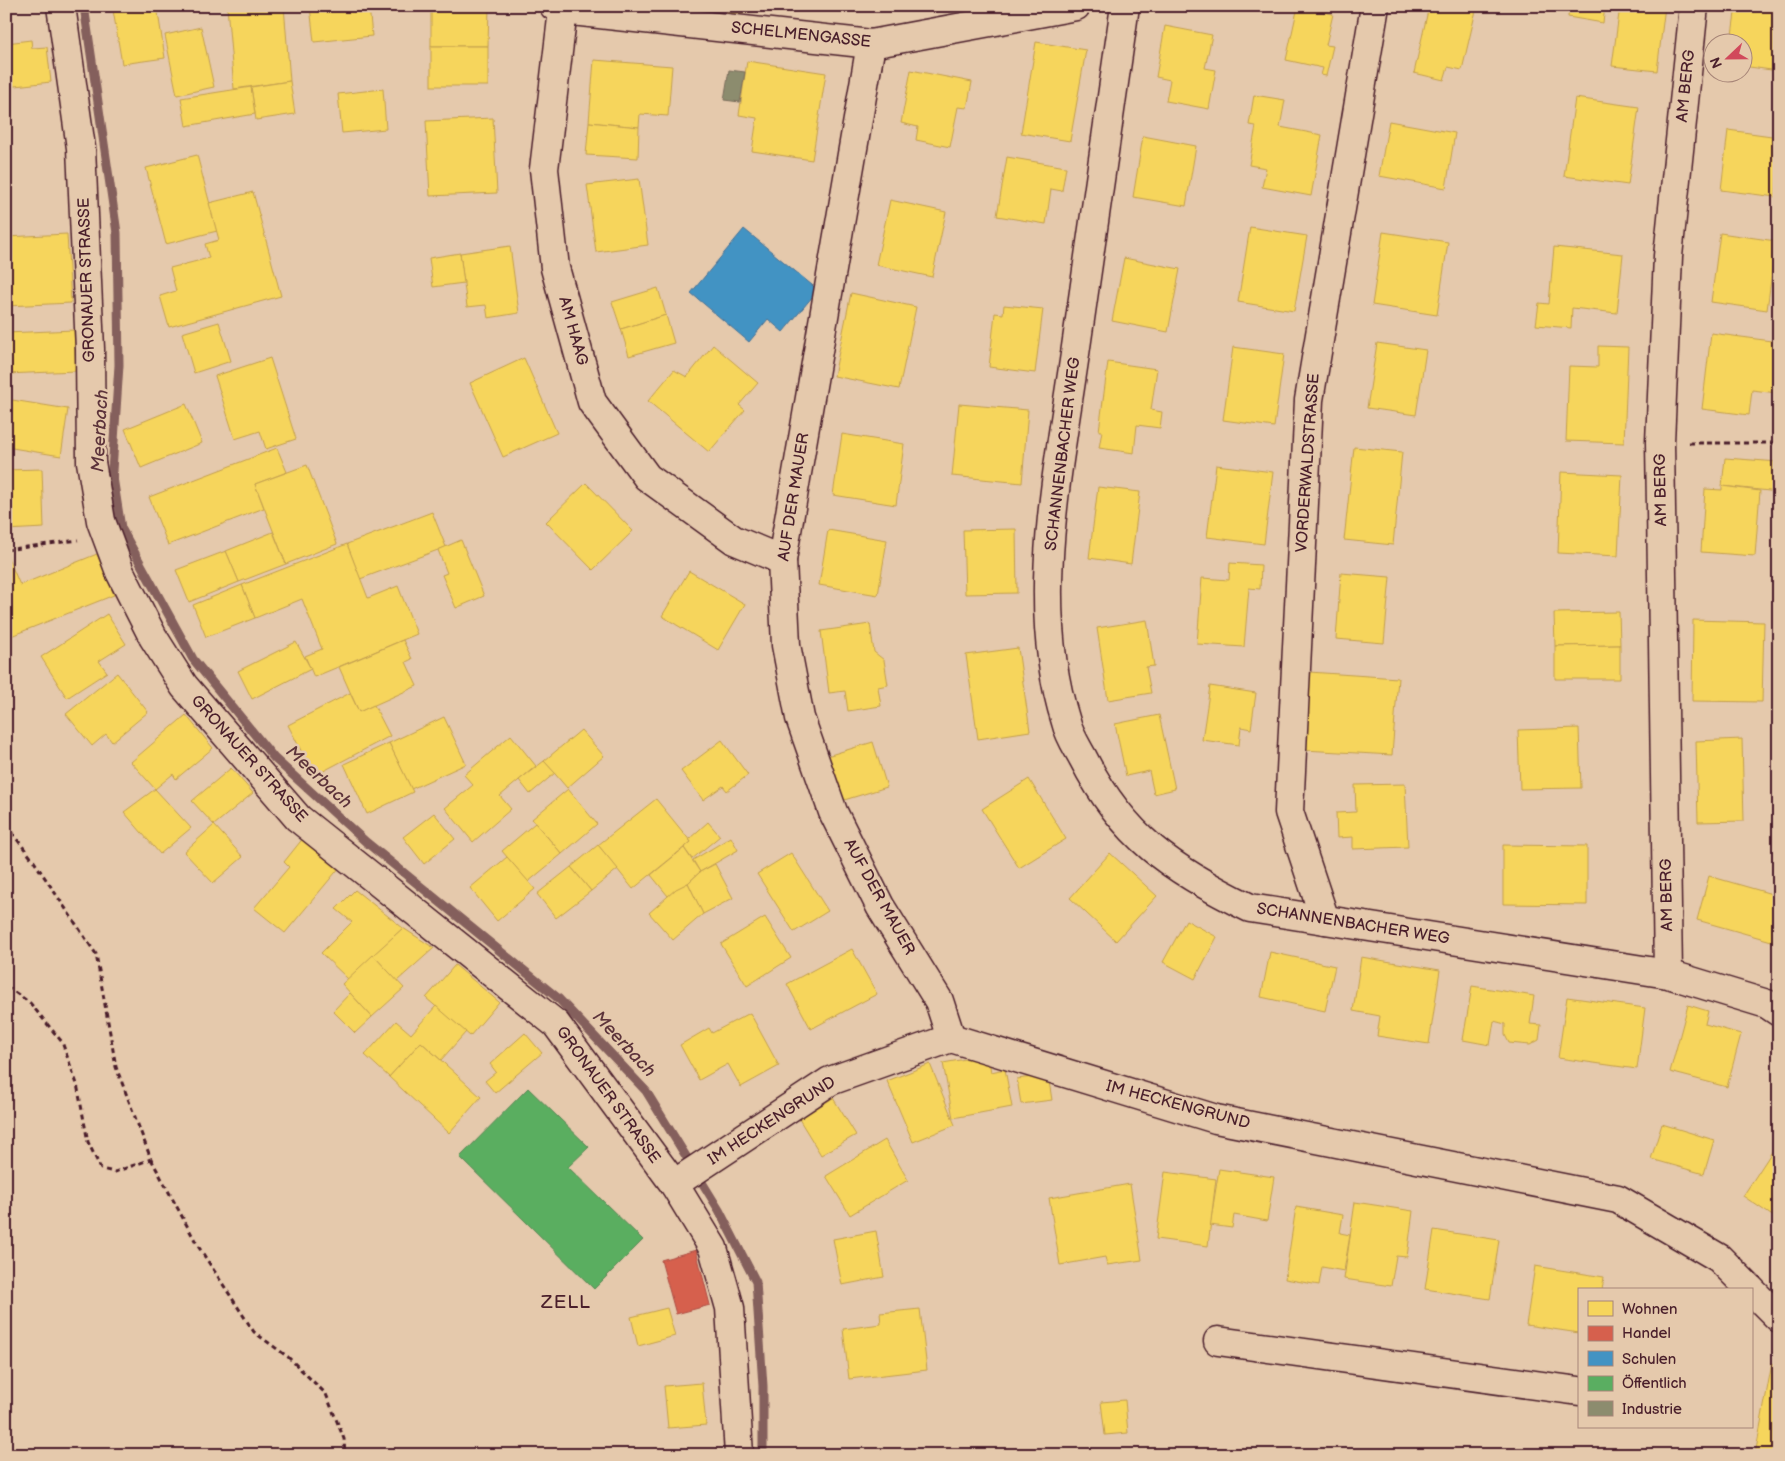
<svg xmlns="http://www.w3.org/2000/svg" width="1785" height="1461" font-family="'Balsamiq Sans',sans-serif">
  <rect width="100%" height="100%" fill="#e5c9ac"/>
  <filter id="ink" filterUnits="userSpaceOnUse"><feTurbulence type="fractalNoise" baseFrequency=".02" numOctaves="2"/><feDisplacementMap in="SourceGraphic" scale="10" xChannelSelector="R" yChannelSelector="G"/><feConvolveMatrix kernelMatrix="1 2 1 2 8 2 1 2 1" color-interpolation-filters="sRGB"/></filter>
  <g filter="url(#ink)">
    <g fill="#f6d55c" stroke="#c29e4d">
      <polygon points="134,6 157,6 165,58 122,64 113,10"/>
      <polygon points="227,6 284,6 290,81 234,89"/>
      <polygon points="310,6 369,6 372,36 314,42"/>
      <polygon points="431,6 489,7 488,46 431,46"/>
      <polygon points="726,6 784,6 784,8 727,14"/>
      <polygon points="1298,6 1333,14 1326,45 1333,46 1326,76 1321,75 1323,68 1286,60"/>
      <polygon points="1429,6 1477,6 1462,70 1448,67 1444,80 1414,73"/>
      <polygon points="1569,6 1605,6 1603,23 1568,17"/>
      <polygon points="1620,6 1665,6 1657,71 1612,66"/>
      <polygon points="1736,6 1779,6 1779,71 1742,66 1742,42 1731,42"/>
      <polygon points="1165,26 1212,35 1205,68 1216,70 1209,109 1166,101 1170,80 1156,77"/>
      <polygon points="201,27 214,87 177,95 165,35"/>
      <polygon points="31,40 32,48 47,47 51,82 6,87 6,43"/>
      <polygon points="1036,42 1086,50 1070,141 1021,133"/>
      <rect x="431" y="46" width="57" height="40"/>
      <polygon points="594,60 672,66 668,116 640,114 639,127 589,122"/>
      <polygon points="747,61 826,73 812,160 752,151 757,118 739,115"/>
      <polygon points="911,70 972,82 967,108 958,107 950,147 916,140 918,127 901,123"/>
      <polygon points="290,81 295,114 256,120 251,87"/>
      <polygon points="251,87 255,114 186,126 181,98"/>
      <polygon points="383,89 386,129 342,133 338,94"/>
      <polygon points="1254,95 1285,100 1280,127 1322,135 1311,196 1262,187 1266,168 1249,165 1256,126 1249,125"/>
      <polygon points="1575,98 1639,107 1628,185 1564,176"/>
      <polygon points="493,118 497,193 430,196 426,121"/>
      <polygon points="1389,121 1455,133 1446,188 1379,176"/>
      <polygon points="589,122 639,127 638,158 586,155"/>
      <polygon points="1728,130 1779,137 1776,197 1721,190"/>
      <polygon points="1143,136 1196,146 1186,206 1133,197"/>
      <polygon points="197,155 217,231 166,244 146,168"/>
      <polygon points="1007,157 1066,167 1062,191 1051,189 1046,224 997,216"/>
      <polygon points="639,179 648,245 596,252 587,185"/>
      <polygon points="253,192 281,296 169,327 160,296 176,291 170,268 209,258 205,244 219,240 209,203"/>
      <polygon points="890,200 946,212 932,277 876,265"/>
      <polygon points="1250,227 1307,236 1294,311 1238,302"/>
      <polygon points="1383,232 1448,242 1437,315 1372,305"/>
      <polygon points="1720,233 1776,241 1767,310 1711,302"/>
      <polygon points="67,234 71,303 6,306 6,237"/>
      <polygon points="510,246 519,313 488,318 486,305 467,307 460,253"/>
      <polygon points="1554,247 1623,254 1617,313 1572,308 1571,328 1536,325 1539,303 1549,304"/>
      <polygon points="460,253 464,283 433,287 429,258"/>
      <polygon points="1124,258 1180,269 1168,332 1112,321"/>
      <polygon points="658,288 666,315 621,329 612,302"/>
      <polygon points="851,293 916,307 899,389 834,376"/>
      <polygon points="1004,305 1043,309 1035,373 989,367 995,313 1003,314"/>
      <polygon points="666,315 674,343 629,356 621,329"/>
      <polygon points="219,322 231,361 194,373 182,333"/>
      <polygon points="74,330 76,371 6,374 6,333"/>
      <polygon points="1711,333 1779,342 1777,393 1752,390 1749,415 1702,409"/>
      <polygon points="1377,343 1426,350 1416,415 1367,408"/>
      <polygon points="713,345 758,383 739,405 745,410 709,452 648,401 674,370 687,377"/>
      <polygon points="1598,346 1628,347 1624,443 1566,441 1569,366 1598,367"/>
      <polygon points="1233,347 1284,354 1274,427 1223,420"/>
      <polygon points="270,358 296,439 266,449 260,431 235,439 215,376"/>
      <polygon points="524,358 557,433 503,457 470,383"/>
      <polygon points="1108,362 1157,369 1151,410 1162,412 1160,428 1137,425 1134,453 1099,448 1102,431 1099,431"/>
      <polygon points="6,399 68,409 61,456 6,447"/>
      <polygon points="186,404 202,443 141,468 125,429"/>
      <polygon points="959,404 1028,410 1022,483 952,476"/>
      <polygon points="842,434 904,444 896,505 833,495"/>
      <polygon points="1354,447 1402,452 1393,545 1344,540"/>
      <polygon points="277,448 287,472 255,484 264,508 168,545 149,497"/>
      <polygon points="1725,458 1779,462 1779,492 1722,486"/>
      <polygon points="307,465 337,544 286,564 255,484"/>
      <polygon points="1216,465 1273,472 1264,544 1207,537"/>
      <polygon points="42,469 44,528 6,530 6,470"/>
      <polygon points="1561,472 1622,475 1618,556 1558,553"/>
      <polygon points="586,483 633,531 593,570 546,522"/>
      <polygon points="1722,486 1760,491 1755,556 1701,552 1705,489 1722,490"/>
      <polygon points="1098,487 1140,492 1131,564 1089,558"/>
      <polygon points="432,512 446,547 360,579 347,544"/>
      <polygon points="1016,529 1017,593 965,594 963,530"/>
      <polygon points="828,530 887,540 878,595 819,585"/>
      <polygon points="273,532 286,564 239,582 226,551"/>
      <polygon points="461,540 484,596 456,608 442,575 447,573 438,550"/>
      <polygon points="347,544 368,598 398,586 417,634 314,677 305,656 322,649 302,599 255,618 242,585"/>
      <polygon points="226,551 239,582 189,602 176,570"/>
      <polygon points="6,553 20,585 97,554 114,595 6,638"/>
      <polygon points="1230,563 1261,565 1260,589 1249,588 1244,647 1197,644 1202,578 1229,580"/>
      <polygon points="689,571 745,604 718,650 662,616"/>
      <polygon points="1341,573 1390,577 1384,643 1336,639"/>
      <polygon points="242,585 255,618 206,637 193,605"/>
      <polygon points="1619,612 1620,645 1555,646 1554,613"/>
      <polygon points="107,614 126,644 99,661 107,672 67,698 41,657"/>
      <polygon points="1147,620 1154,666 1146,667 1151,693 1108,700 1097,628"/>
      <polygon points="1693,620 1764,622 1762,702 1692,701"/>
      <polygon points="870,624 874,652 884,660 888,685 878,687 881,706 848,711 845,691 829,693 821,631"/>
      <polygon points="403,640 412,659 406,662 417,686 359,712 339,667"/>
      <polygon points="296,642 311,669 252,699 238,671"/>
      <polygon points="1620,645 1620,679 1555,679 1555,646"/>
      <polygon points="1018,648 1030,731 978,739 966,655"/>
      <polygon points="1309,672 1398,678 1392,755 1304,750"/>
      <polygon points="117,673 148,712 112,742 106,734 92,746 66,714"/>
      <polygon points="1210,686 1256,693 1251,729 1241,727 1239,745 1202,740"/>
      <polygon points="350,693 359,712 374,705 390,736 314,776 288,725"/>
      <polygon points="186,715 213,748 176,779 173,774 155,789 131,762"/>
      <polygon points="1159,715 1175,789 1154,794 1149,771 1126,776 1115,724"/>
      <polygon points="444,717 466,764 411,789 389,743"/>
      <polygon points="1579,728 1581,788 1520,789 1518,730"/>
      <polygon points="581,730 604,756 567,788 544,761"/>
      <polygon points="511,735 536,766 500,796 511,809 473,842 445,808 473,785 464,775"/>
      <polygon points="1742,739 1744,821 1698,822 1696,741"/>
      <polygon points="722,740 748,775 727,791 723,786 703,800 681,771"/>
      <polygon points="873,742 887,787 841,801 827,756"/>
      <polygon points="389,743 413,792 367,814 344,764"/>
      <polygon points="544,761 555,773 530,794 519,780"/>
      <polygon points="231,768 253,793 214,825 192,801"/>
      <polygon points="1029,779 1066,839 1019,868 982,809"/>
      <polygon points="1405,784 1408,847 1353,849 1353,837 1337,838 1336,813 1356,812 1355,785"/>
      <polygon points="155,789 191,828 160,854 124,812"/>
      <polygon points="568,789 597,824 562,854 532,819"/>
      <polygon points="656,799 691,842 633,889 598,845"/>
      <polygon points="434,813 455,839 424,864 403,837"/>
      <polygon points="708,822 720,836 692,859 684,848 691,842 689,839"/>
      <polygon points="535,823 562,854 528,882 502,851"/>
      <polygon points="214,825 243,857 213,883 184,852"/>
      <polygon points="304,837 340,867 285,933 254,908 289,867 284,862"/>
      <polygon points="731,837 738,850 700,872 693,860"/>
      <polygon points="598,845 618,869 591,891 571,867"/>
      <polygon points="1503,845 1587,846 1587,905 1503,904"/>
      <polygon points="684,848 700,872 688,883 668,896 651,875"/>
      <polygon points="791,853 828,911 794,932 757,874"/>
      <polygon points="1110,853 1157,896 1116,941 1070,898"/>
      <polygon points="507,857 535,889 497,921 470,888"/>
      <polygon points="715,864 733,898 703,914 688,883 700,872"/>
      <polygon points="571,867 591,891 556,918 537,894"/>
      <polygon points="1709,876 1779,896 1779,929 1775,942 1697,920"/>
      <polygon points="688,883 703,914 673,940 649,913 676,889"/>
      <polygon points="355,890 403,928 348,979 321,953 352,922 336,909"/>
      <polygon points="765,917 791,958 747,986 721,944"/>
      <polygon points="1186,920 1217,937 1195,979 1163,962"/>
      <polygon points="403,928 434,948 397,981 373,955"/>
      <polygon points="852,949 877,994 811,1029 787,984"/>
      <polygon points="1270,952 1335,966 1325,1011 1261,997"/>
      <polygon points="373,955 404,988 372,1017 342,984"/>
      <polygon points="1361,957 1440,970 1429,1044 1377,1036 1380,1016 1353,1011"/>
      <polygon points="455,965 499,1002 470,1036 426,998"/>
      <polygon points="1472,986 1534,996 1530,1024 1541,1025 1539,1040 1530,1045 1509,1043 1505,1035 1505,1024 1494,1021 1490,1045 1463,1040"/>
      <polygon points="350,993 372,1017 355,1033 333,1011"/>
      <polygon points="1567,997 1645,1008 1637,1069 1558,1058"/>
      <polygon points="1688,1005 1708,1011 1705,1024 1741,1034 1727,1087 1670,1072"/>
      <polygon points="436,1006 466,1032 441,1060 421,1042 389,1077 365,1055 396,1021 411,1034"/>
      <polygon points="750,1013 779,1066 741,1087 728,1064 699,1080 680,1045 709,1028 712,1033"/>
      <polygon points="525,1033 542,1053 495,1093 485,1081 496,1072 490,1064"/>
      <polygon points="421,1042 481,1097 449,1133 389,1077"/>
      <polygon points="988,1055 991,1072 1005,1069 1012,1107 953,1118 943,1063"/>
      <polygon points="930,1064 955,1125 913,1142 887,1081"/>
      <polygon points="1048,1075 1052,1100 1021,1104 1017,1079"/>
      <polygon points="833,1098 856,1135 821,1155 799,1119"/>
      <polygon points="1662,1124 1714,1140 1704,1174 1651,1159"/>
      <polygon points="885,1140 908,1180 850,1215 826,1176"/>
      <polygon points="1779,1141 1779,1210 1774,1217 1743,1196"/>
      <polygon points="1219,1169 1274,1177 1267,1221 1234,1215 1232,1228 1210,1225"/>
      <polygon points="1165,1172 1216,1179 1208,1246 1156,1239"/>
      <polygon points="1130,1184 1142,1260 1107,1265 1105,1257 1060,1265 1049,1198"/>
      <polygon points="1355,1202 1413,1211 1407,1257 1396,1256 1391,1286 1344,1279"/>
      <polygon points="1296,1207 1343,1215 1340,1233 1350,1235 1344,1271 1322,1267 1319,1285 1285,1279"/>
      <polygon points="1434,1230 1499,1240 1490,1299 1425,1289"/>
      <polygon points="876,1231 884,1277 842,1285 833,1239"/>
      <polygon points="1535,1266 1604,1277 1602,1290 1579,1290 1579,1333 1526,1325"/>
      <polygon points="667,1308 675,1336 638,1346 631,1317"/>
      <polygon points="920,1309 927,1370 849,1379 843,1329 881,1324 880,1313"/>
      <polygon points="1772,1363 1779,1365 1779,1455 1755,1455"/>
      <polygon points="702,1383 706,1425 668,1428 664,1386"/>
      <polygon points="1125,1400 1128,1433 1105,1435 1101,1402"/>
    </g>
    <polygon fill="#d6604d" stroke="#ac4c43" points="696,1250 710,1305 676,1314 661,1260"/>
    <polygon fill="#4393c3" stroke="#457095" points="744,229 818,290 783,332 768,319 749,342 691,293"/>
    <polygon fill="#5aae61" stroke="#558351" points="528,1088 589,1147 568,1167 643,1240 594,1289 460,1157"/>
    <polygon fill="#8c8c6e" stroke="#786b5a" points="729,70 745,72 740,102 724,100"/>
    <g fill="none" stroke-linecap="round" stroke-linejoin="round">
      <polyline stroke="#845e5b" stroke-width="9" points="84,6 117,233 119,365 112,471 121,528 193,659 274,758 366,842 559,999 646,1091 719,1210 756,1282 763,1386 763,1455"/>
      <g stroke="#4a1f2b" stroke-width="31">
        <g id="minor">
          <polyline points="61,6 81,148 90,349 91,462 101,521 120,572 153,637 184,686 298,818 556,1024 674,1184 713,1248 730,1308 739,1455"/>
          <polyline points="554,6 563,10 871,44 1076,6"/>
          <path d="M1125 6C1109 120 1092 233 1076 347 1059 468 1028 603 1066 722 1069 735 1077 747 1083 758 1123 837 1172 870 1250 908L1668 974 1767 1004 1779 1012"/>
          <polyline points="563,10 544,169 555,268 592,402 647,477 734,540 782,560"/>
          <polyline points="871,44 782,560 786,645 800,718 833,812 880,906 939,1001 951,1038"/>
          <polyline points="1325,920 1289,812 1309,400 1375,6"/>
          <polyline points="1668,974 1660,442 1668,256 1694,6"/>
          <polyline points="674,1184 830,1081 951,1038 1216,1119 1618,1199 1719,1258 1751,1290"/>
          <polyline points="1751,1290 1779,1318"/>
          <polyline points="1218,1341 1579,1391"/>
        </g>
      </g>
      <g stroke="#4a1f2b" stroke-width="3" stroke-dasharray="5 4" stroke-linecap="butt">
        <polyline points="1689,443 1779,443"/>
        <polyline points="6,550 78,540"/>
        <polyline points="6,825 33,860 96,954 116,1067 151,1159 115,1172 101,1169 88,1142 77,1084 62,1042 30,1003 6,986"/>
        <polyline points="151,1159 198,1246 254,1332 288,1357 326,1394 344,1439 345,1455"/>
      </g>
      <use href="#minor" stroke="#e5c9ac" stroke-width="28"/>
    </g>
  </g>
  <g text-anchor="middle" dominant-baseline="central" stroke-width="5" stroke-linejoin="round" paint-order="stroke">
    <g font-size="16" fill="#4a1f2b" stroke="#e5c9ac">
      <text transform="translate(801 35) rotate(6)">SCHELMENGASSE</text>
      <text transform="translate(1686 86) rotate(-84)">AM BERG</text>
      <text transform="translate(87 280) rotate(-92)">GRONAUER STRASSE</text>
      <text transform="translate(573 331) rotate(74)">AM HAAG</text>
      <text transform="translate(1063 454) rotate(-83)">SCHANNENBACHER WEG</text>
      <text transform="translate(1308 463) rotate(-86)">VORDERWALDSTRASSE</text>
      <text transform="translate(1661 490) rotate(-91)">AM BERG</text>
      <text transform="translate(794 497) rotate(-81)">AUF DER MAUER</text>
      <text transform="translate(249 759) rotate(48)">GRONAUER STRASSE</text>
      <text transform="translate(1667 895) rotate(-91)">AM BERG</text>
      <text transform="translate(879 897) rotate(61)">AUF DER MAUER</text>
      <text transform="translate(1353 924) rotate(9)">SCHANNENBACHER WEG</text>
      <text transform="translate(608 1095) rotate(54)">GRONAUER STRASSE</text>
      <text transform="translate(1178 1105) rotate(15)">IM HECKENGRUND</text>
      <text transform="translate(772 1121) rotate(-33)">IM HECKENGRUND</text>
    </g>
    <g font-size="18" font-style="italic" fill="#5d343b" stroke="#e5c9ac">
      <text transform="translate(100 431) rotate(-87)">Meerbach</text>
      <text transform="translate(319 777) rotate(43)">Meerbach</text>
      <text transform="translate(624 1044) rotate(47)">Meerbach</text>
    </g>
    <g font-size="19" letter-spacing="1" fill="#4a1f2b" stroke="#e5c9ac">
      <text x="566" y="1302">ZELL</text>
    </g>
  </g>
  <rect width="1785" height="1461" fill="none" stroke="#e5c9ac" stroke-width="25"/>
  <rect x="12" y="12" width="1760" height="1436" fill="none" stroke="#4a1f2b" stroke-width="2" filter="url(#ink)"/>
  <rect x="1578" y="1288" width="175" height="140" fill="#e5c9ac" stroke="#a78578"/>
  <rect x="1588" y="1301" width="25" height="15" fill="#f6d55c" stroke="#a78578"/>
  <text x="1622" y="1314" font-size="15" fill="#4a1f2b">Wohnen</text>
  <rect x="1588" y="1326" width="25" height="15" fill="#d6604d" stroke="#a78578"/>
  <text x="1622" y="1338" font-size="15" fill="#4a1f2b">Handel</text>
  <rect x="1588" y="1351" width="25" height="15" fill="#4393c3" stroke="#a78578"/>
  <text x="1622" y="1364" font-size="15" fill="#4a1f2b">Schulen</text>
  <rect x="1588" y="1376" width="25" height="15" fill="#5aae61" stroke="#a78578"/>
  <text x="1622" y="1388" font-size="15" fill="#4a1f2b">Öffentlich</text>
  <rect x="1588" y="1401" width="25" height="15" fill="#8c8c6e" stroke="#a78578"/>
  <text x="1622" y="1414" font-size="15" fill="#4a1f2b">Industrie</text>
  <g transform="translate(1728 58) rotate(248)"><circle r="24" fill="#e5c9ac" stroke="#a78578"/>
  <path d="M0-4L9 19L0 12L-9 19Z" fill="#d1495b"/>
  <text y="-8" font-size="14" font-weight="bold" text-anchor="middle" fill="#4a1f2b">N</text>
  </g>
</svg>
